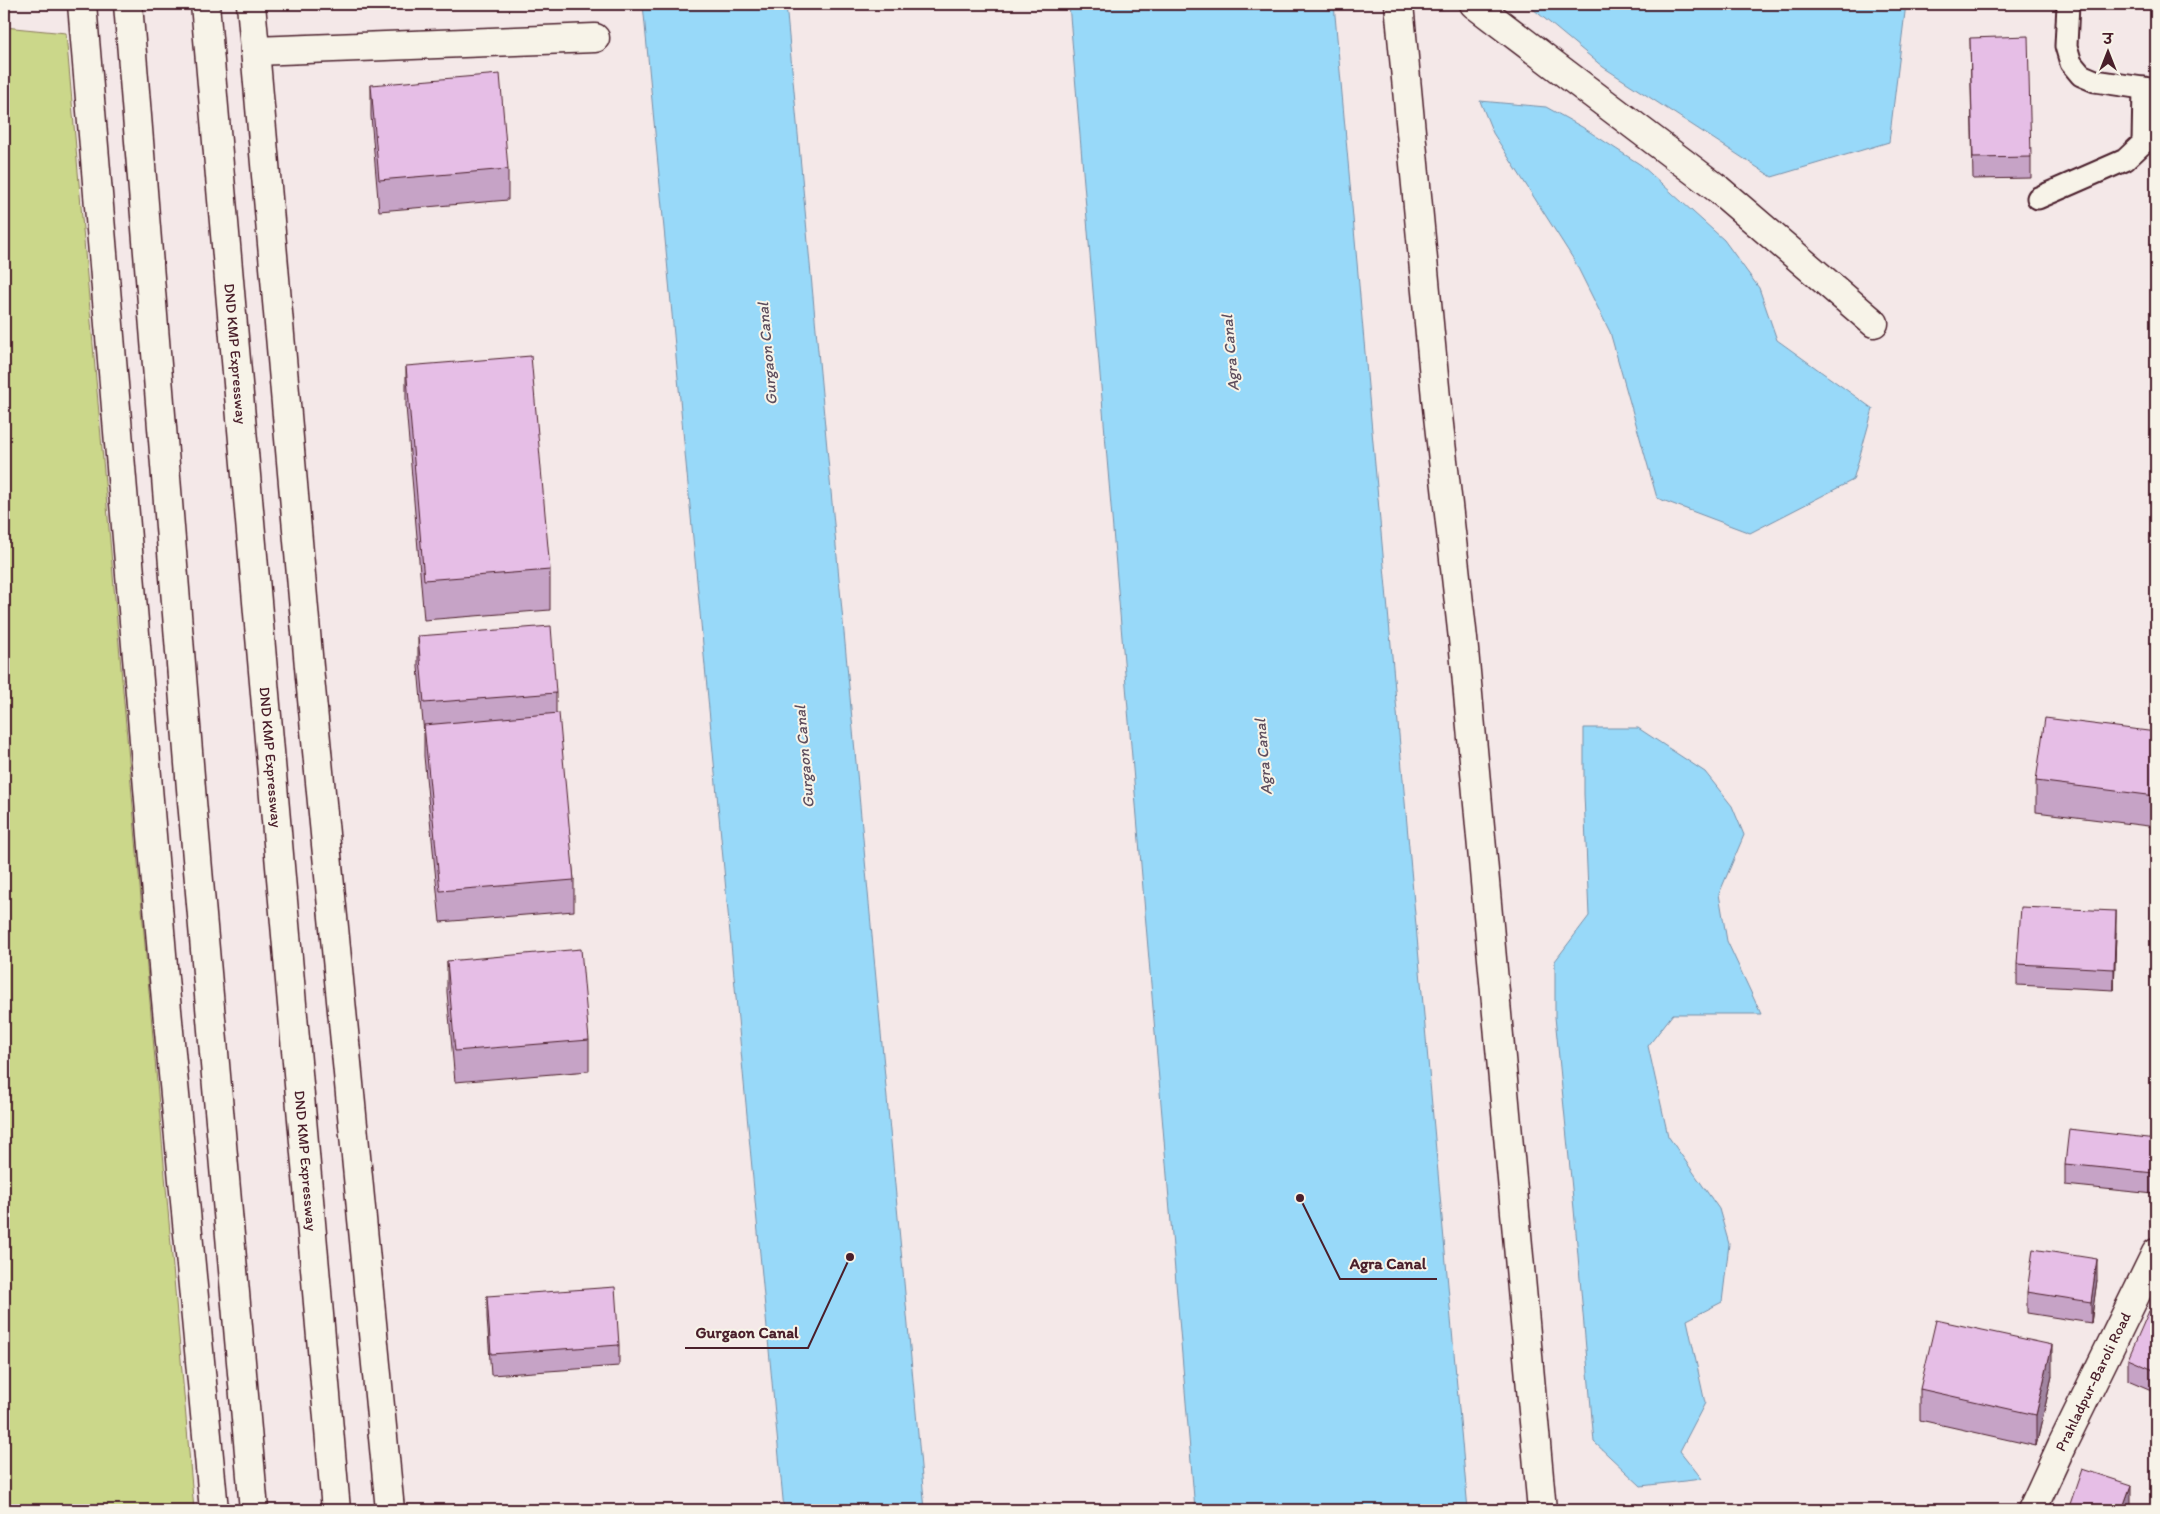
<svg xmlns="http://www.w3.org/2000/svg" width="2160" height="1514" font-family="Itim,'Playpen Sans Deva',sans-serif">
  <rect width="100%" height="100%" fill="#f4e8e8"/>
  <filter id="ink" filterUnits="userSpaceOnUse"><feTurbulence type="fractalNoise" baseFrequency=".02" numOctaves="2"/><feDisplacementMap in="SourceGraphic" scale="10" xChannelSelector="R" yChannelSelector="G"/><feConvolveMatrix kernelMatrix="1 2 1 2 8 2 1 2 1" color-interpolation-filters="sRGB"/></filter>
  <g filter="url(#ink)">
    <polygon fill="#cbd78a" stroke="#8a7b5a" points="4,27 66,33 194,1510 4,1510"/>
    <g fill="#98d9f9" stroke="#798fa7">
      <polygon points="643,4 786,4 925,1510 784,1510"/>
      <polygon points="1069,4 1334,4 1468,1510 1195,1510"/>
      <polygon points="1527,4 1906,4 1889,142 1772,177 1603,67"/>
      <polygon points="1480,101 1546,107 1582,127 1641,165 1724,240 1759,288 1777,340 1873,409 1853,480 1750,533 1657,498 1610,332 1574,260 1493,133"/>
      <polygon points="1584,728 1638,728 1705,772 1732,806 1744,835 1719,894 1727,941 1761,1014 1673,1014 1648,1046 1668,1136 1719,1209 1729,1244 1722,1302 1687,1320 1705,1403 1680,1451 1702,1479 1641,1486 1594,1442 1574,1209 1555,1017 1555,961 1589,916 1584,794"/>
    </g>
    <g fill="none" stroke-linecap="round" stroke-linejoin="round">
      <g stroke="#4a1f2b" stroke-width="25">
        <g id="service">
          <polyline points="2068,4 2066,46 2071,63 2081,75 2095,81 2156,90"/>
          <polyline points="2038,198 2125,160 2143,143 2144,88"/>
        </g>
      </g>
      <g stroke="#4a1f2b" stroke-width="31">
        <g id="minor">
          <polyline points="1474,4 1718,189 1874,323"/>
          <polyline points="255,51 595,38"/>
          <path id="s1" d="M2032 1510 2062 1445 2156 1253"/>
        </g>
      </g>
      <g stroke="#4a1f2b" stroke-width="31">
        <g id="tertiary">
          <polyline points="82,4 164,978 214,1510"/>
          <polyline points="251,4 310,678 390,1510"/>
          <polyline points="1399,4 1436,398 1463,639 1542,1510"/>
        </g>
      </g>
      <g stroke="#4a1f2b" stroke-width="31">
        <g id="trunk">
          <polyline points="128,4 192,801 254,1510"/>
          <path id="s2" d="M205 4 336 1510"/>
        </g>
      </g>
      <use href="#service" stroke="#f7f3e8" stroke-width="21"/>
      <use href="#minor" stroke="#f7f3e8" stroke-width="28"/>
      <use href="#tertiary" stroke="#f7f3e8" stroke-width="28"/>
      <use href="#trunk" stroke="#f7f3e8" stroke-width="28"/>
    </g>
    <g fill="#c6a3c6" stroke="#4a1f2b">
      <polygon points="1970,38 2031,157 2031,178 1973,179"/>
      <polygon points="371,85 508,169 508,200 379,211 371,116"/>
      <polygon points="406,366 550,570 550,610 424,620 406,406"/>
      <polygon points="2156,556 2156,640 2152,640 2152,619"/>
      <polygon points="418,636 556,693 556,713 574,880 574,911 440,922 424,756 424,734 418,667"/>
      <polygon points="2156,732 2156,827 2036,812 2036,781"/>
      <polygon points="2116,933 2114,990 2017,985 2017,964"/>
      <polygon points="447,961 589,1040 589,1071 455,1082 447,992"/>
      <polygon points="2156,1139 2154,1194 2065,1185 2065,1164"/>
      <polygon points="2097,1280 2091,1323 2027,1313 2027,1292"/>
      <polygon points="487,1296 619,1345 619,1366 491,1375 487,1317"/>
      <polygon points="2156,1315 2156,1392 2128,1380 2128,1359"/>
      <polygon points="2052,1376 2036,1446 1920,1420 1920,1389"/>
    </g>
    <g fill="#a185a1" stroke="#4a1f2b">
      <polygon points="2116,911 2116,933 2114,990 2114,969"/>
      <polygon points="2156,1153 2156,1174 2154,1194 2154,1173"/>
      <polygon points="2097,1259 2097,1280 2091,1323 2091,1302"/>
      <polygon points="2052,1345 2052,1376 2036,1446 2036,1415"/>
      <polygon points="2131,1485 2131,1506 2129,1510 2122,1510"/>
    </g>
    <g fill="#e6bee6" stroke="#4a1f2b">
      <polygon points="2028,36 2031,157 1973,158 1970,38"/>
      <polygon points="500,74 508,169 379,180 371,85"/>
      <polygon points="531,356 550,570 424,580 406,366"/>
      <polygon points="2156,556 2156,619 2152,619"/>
      <polygon points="551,626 556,693 424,703 418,636"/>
      <polygon points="559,713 574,880 440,891 424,725"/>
      <polygon points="2045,718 2156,732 2156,796 2036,781"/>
      <polygon points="2021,907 2116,911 2114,969 2017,964"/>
      <polygon points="581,949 589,1040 455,1051 447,961"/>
      <polygon points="2069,1129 2156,1139 2156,1153 2154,1173 2065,1164"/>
      <polygon points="2033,1249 2097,1259 2091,1302 2027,1292"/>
      <polygon points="615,1287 619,1345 491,1354 487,1296"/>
      <polygon points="2149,1311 2156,1315 2156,1371 2128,1359"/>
      <polygon points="1936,1320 2052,1345 2036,1415 1920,1389"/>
      <polygon points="2082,1469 2131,1485 2122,1510 2068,1510"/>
    </g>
  </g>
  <g text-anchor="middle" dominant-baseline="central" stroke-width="4" stroke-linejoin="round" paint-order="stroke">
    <g font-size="15" fill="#4a1f2b" stroke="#f7f3e8">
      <text stroke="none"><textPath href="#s2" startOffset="351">DND KMP Expressway</textPath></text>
      <text stroke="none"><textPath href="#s2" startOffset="756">DND KMP Expressway</textPath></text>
      <text stroke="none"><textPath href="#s2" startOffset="1161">DND KMP Expressway</textPath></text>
      <text stroke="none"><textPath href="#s1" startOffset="142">Prahladpur-Baroli Road</textPath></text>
    </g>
    <g font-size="16" font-style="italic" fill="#5e4e5e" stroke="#f7f3e8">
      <text transform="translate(1230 353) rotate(-95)">Agra Canal</text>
      <text transform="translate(767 354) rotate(-95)">Gurgaon Canal</text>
      <text transform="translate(804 757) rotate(-95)">Gurgaon Canal</text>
      <text transform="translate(1263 757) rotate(-95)">Agra Canal</text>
    </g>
  </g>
  <path fill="none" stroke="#4a1f2b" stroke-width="2" d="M1300 1198L1340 1279H1437M850 1257L808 1348H685"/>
  <g fill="#4a1f2b" stroke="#f7f3e8" stroke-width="2">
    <circle cx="1300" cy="1198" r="5"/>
    <circle cx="850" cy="1257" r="5"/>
  </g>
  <g font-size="16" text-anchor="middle" font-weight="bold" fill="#4a1f2b" stroke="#f7f3e8" stroke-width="4" stroke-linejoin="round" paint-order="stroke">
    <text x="1388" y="1269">Agra Canal</text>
    <text x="747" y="1338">Gurgaon Canal</text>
  </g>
  <rect width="2160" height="1514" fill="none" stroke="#f7f3e8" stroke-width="20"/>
  <rect x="10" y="10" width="2140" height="1494" fill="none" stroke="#4a1f2b" stroke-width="2" filter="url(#ink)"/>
  <g transform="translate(2108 52)" stroke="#f7f3e8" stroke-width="4" paint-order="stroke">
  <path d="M0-4L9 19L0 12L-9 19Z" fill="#4a1f2b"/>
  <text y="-8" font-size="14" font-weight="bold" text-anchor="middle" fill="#4a1f2b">उ</text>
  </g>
</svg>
